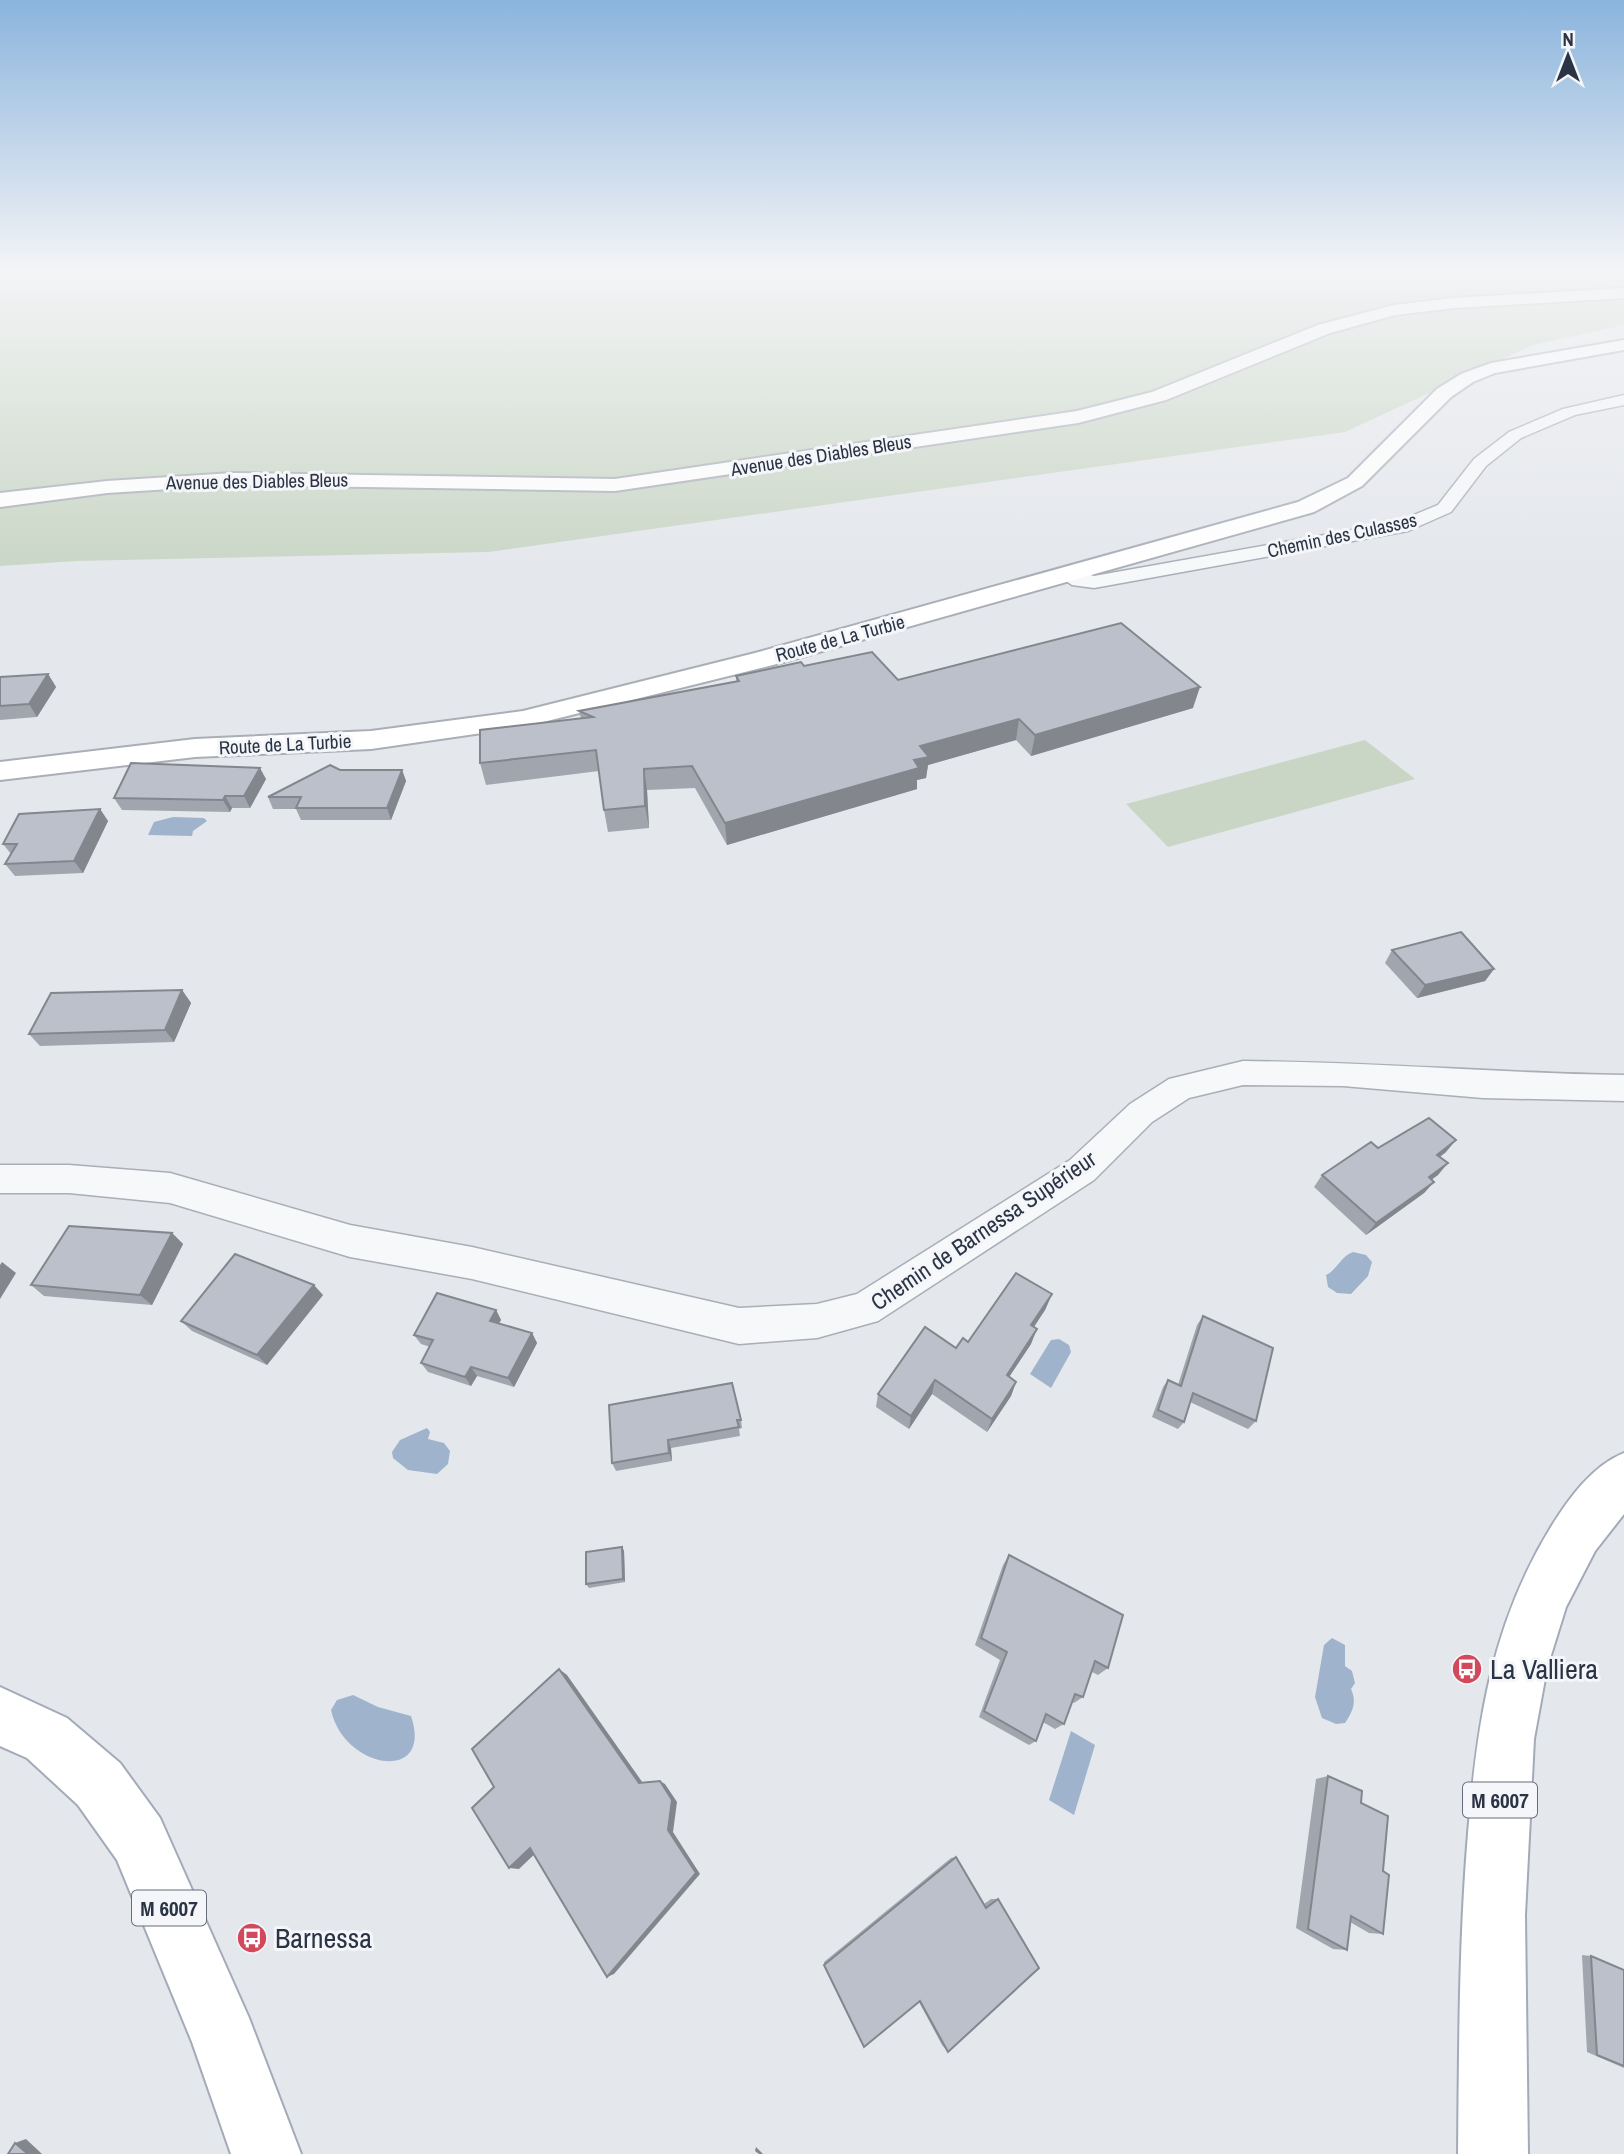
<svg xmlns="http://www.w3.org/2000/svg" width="1624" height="2154" font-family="'Archivo Narrow',sans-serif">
  <rect width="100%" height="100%" fill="#e4e7ec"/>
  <g fill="#c9d6c5">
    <polygon points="0,271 1624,271 1624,325 1533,345 1345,432 488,552 77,561 0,566"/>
    <polygon points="1365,740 1415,779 1168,847 1126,804"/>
  </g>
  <g fill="#9fb4cc">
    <polygon points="173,817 204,818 207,821 193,831 192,836 148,835 154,822"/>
    <path d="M1353 1252 1366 1255 1372 1262 1368 1276 1351 1294 1337 1293 1328 1287 1326 1275C1338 1269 1340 1257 1353 1252Z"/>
    <polygon points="1059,1339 1069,1345 1071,1352 1051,1388 1030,1374 1051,1340"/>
    <polygon points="427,1428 430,1432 428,1439 444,1443 450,1451 448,1464 437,1474 408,1470 393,1458 392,1452 400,1440"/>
    <path d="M1332 1638 1345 1645V1666L1352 1671 1355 1683 1351 1689C1357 1702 1353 1711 1345 1723L1336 1724 1322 1718 1315 1697 1324 1645Z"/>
    <path d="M353 1695 378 1707 411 1716C434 1784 344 1770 331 1710L337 1700Z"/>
    <polygon points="1071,1731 1095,1745 1074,1815 1049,1800"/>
  </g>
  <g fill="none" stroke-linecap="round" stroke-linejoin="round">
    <g stroke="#a9aeb7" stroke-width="3">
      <g id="minor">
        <polygon points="1624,395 1624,405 1575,415 1521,438 1486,466 1451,512 1408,531 1094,588 1072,585 1056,574 1066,568 1094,576 1397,522 1438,505 1474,459 1509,432 1563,409"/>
        <path d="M1243 1061C1370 1062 1497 1073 1624 1075V1101L1483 1098 1343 1086 1243 1085 1189 1098 1152 1122 1094 1180 878 1321 817 1338 739 1344 472 1279 350 1257 170 1203 69 1193H0V1165H69L170 1173 350 1225 472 1247 739 1308 817 1304 857 1294 1070 1160 1130 1104 1169 1079Z"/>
      </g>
    </g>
    <g stroke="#a9aeb7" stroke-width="4">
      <g id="secondary">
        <polygon points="1624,288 1624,298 1454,308 1395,315 1330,333 1166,400 1078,423 615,491 233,485 107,493 0,507 0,493 107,481 233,473 615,479 1077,411 1152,392 1318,325 1394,305 1454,298"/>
        <polygon points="1624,340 1624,350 1495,373 1473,382 1451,397 1362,486 1314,512 773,665 523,727 371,749 195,757 0,780 0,762 195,739 371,731 523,711 755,653 1298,502 1348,478 1437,389 1461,374 1491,363"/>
      </g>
    </g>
    <g stroke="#a3abb8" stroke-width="4">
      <g id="primary">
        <path d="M1624 1453V1514L1595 1551 1566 1607 1547 1668 1534 1739 1525 1915 1528 2154H1458C1459 2051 1459 1949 1467 1846 1476 1731 1489 1628 1551 1527 1569 1498 1592 1466 1624 1453Z"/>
        <polygon points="0,1687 67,1718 120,1763 160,1818 249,2018 301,2154 231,2154 192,2042 117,1860 78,1805 27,1758 0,1746"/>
      </g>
    </g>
    <use href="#minor" fill="#f7f8fa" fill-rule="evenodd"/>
    <use href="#secondary" fill="#fff" fill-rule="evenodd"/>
    <use href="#primary" fill="#fff" fill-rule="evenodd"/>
  </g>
  <g fill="#a1a5ae">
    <polygon points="804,666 898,680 1193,708 1031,756 1016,740 928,765 926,778 917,780 917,789 727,845 695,788 647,790 649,828 608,832 604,810 599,771 486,785 480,763 581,718 579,711 736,681 736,676"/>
    <polygon points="48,674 56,687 37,717 0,720 0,677"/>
    <polygon points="402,770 406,781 391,820 301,820 296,809 273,809 268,797"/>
    <polygon points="266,779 250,808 232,808 230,812 122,810 114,798"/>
    <polygon points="100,809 108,821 83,873 15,876 5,864 11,854 3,844"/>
    <polygon points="1392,950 1494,969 1485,981 1417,998 1385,963"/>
    <polygon points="182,990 191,1003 174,1042 40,1046 29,1034"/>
    <polygon points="1378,1148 1446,1152 1440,1157 1438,1175 1431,1179 1434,1182 1424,1193 1366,1235 1314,1187 1322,1175"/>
    <polygon points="172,1233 183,1244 152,1305 44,1296 31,1285"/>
    <polygon points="1052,1294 1045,1310 1034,1327 1031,1344 1009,1377 1016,1382 1011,1396 987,1432 932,1394 909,1429 876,1407 878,1394 956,1348"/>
    <polygon points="323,1295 267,1365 192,1331 181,1321"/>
    <polygon points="496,1310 501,1320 499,1323 532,1333 537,1343 514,1387 477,1376 471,1386 428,1372 421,1363 430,1347 421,1344 414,1335"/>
    <polygon points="1203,1316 1256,1421 1248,1429 1190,1402 1184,1422 1178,1429 1152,1417 1163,1387 1168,1380 1178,1385 1197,1325"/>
    <polygon points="609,1405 741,1420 742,1428 739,1429 740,1436 671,1448 672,1461 616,1471 612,1463"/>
    <polygon points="622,1547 624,1551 625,1582 589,1588 586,1584"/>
    <polygon points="1009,1555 1108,1668 1098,1675 1092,1672 1083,1697 1074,1703 1072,1702 1064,1724 1055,1729 1043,1722 1036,1741 1029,1745 979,1717 1000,1660 975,1645 1003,1565"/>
    <polygon points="1328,1776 1361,1803 1383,1871 1383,1934 1369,1933 1350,1922 1347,1950 1333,1949 1296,1928 1316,1779"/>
    <polygon points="956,1857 984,1904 991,1899 998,1899 948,2052 942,2045 919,2002 824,1965 824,1962 951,1858"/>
    <polygon points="1582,1955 1591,1956 1624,1970 1624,2068 1587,2052"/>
  </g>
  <g fill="#83868d">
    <polygon points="48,674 56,687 37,717 29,704"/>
    <polygon points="1200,687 1193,708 1031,756 1035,735"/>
    <polygon points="1019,719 1016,740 928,765 926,778 917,780 917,789 727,845 725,823 914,760 920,746"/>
    <polygon points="260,768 266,779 250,808 244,796"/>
    <polygon points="644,769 647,790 649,828 645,806"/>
    <polygon points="402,770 406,781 391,820 387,808"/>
    <polygon points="225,796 232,808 230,812 223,800"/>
    <polygon points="100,809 108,821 83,873 74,861"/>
    <polygon points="1494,969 1485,981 1417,998 1425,985"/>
    <polygon points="182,990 191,1003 174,1042 165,1030"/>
    <polygon points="1456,1140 1446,1152 1427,1166 1437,1155"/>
    <polygon points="1448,1163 1438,1175 1419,1189 1429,1177"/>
    <polygon points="1434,1182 1424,1193 1366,1235 1376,1223"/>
    <polygon points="172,1233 183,1244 152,1305 140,1295"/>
    <polygon points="2,1262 16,1273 0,1299 0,1265"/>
    <polygon points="314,1285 323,1295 267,1365 257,1355"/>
    <polygon points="1052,1294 1045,1310 1025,1340 1031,1325"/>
    <polygon points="496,1310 501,1320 495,1330 490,1321"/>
    <polygon points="1037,1329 1031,1344 1001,1389 1007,1375"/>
    <polygon points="532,1333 537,1343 514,1387 508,1378"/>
    <polygon points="471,1367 477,1376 471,1386 465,1377"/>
    <polygon points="935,1380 932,1394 909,1429 911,1416"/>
    <polygon points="1016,1382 1011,1396 987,1432 992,1419"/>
    <polygon points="668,1440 671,1448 672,1461 669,1453"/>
    <polygon points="622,1547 624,1551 625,1582 623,1579"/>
    <polygon points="559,1669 567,1675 645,1786 639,1783"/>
    <polygon points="660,1781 665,1784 677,1802 673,1832 700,1874 614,1974 607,1977 668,1830"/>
    <polygon points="530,1848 540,1849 519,1869 509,1868"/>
    <polygon points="26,2139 42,2154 28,2154 15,2143"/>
    <polygon points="756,2147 763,2154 759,2154 755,2151"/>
  </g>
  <g fill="#bbc0ca" stroke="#83868d" stroke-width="2">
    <polygon points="1121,623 1200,687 1035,735 1019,719 920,746 929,757 914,760 919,768 725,823 692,766 644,769 645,806 604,810 596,750 480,763 480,730 593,717 579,711 739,681 736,676 801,662 804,666 872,652 898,680"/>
    <polygon points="48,674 29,704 0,706 0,677"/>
    <polygon points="131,763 260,768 244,796 225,796 223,800 114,798"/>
    <polygon points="330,765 340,770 402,770 387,808 296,808 301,797 268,797"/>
    <polygon points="100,809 74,861 5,864 17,844 3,844 19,814"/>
    <polygon points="1461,932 1494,969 1425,985 1392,950"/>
    <polygon points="182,990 165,1030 29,1034 51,993"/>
    <polygon points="1429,1118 1456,1140 1437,1155 1448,1163 1429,1177 1434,1182 1376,1223 1322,1175 1371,1142 1378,1148"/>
    <polygon points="69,1226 172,1233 140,1295 31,1285"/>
    <polygon points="235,1254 314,1285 257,1355 181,1321"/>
    <polygon points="1016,1273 1052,1294 1031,1325 1037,1329 1007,1375 1016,1382 992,1419 935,1380 911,1416 878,1394 925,1327 956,1348 963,1338 968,1342"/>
    <polygon points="437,1293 496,1310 490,1321 532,1333 508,1378 471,1367 465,1377 421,1363 433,1340 414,1335"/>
    <polygon points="1203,1316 1273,1348 1256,1421 1193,1393 1184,1422 1158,1410 1168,1380 1181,1386"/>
    <polygon points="732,1383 741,1420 737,1420 739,1427 668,1440 669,1453 612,1463 609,1405"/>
    <polygon points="622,1547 623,1579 586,1584 586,1552"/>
    <polygon points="1009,1555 1123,1615 1108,1668 1095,1661 1083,1697 1075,1694 1064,1724 1046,1714 1036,1741 984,1711 1007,1652 981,1638"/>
    <polygon points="559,1669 639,1783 660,1781 672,1800 668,1830 696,1873 607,1977 530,1848 509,1868 472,1808 494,1787 472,1749"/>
    <polygon points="1328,1776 1362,1791 1361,1803 1388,1816 1383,1871 1389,1875 1383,1934 1351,1916 1347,1950 1308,1929"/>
    <polygon points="956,1857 986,1908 998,1899 1039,1968 948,2052 920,2001 864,2047 824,1965"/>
    <polygon points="1591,1956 1624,1970 1624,2066 1597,2055"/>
    <polygon points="15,2143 28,2154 8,2154"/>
  </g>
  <linearGradient id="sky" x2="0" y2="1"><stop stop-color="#8bb4dd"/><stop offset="0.47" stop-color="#f3f4f6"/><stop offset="1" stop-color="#f3f4f6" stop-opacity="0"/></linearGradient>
  <rect width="1624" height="573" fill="url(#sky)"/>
  <defs>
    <g id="bus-disc" transform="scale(1.575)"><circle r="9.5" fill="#d1495b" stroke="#f4f6f9"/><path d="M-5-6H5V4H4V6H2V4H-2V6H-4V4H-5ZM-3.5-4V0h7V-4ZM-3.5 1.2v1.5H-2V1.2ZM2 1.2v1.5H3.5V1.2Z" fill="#fff"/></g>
  </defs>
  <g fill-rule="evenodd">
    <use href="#bus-disc" x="1467" y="1669"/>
    <use href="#bus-disc" x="252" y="1938"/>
  </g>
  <g text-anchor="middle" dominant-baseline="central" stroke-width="6" stroke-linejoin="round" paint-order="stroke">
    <g font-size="19" fill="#2b3445" stroke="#f4f6f9">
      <text transform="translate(821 455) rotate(-9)">Avenue des Diables Bleus</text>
      <text transform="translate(257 481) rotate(-1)">Avenue des Diables Bleus</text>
      <text transform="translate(1342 535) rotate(-12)">Chemin des Culasses</text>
      <text transform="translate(840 638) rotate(-15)">Route de La Turbie</text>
      <text transform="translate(285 744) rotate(-3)">Route de La Turbie</text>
    </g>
    <g fill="#f4f6f9" stroke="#676e7b" stroke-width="2">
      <rect x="1463" y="1782.5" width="74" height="35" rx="5"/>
      <rect x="132" y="1890.5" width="74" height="35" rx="5"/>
    </g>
    <g font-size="21" font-weight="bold" fill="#2b3445">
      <text x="1500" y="1800">M 6007</text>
      <text x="169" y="1908">M 6007</text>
    </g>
    <g font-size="23" fill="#2b3445" stroke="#f4f6f9">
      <text transform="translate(983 1230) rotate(-34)">Chemin de Barnessa Supérieur</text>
    </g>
    <g font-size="28" fill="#2b3445" stroke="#f4f6f9" text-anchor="start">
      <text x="1490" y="1669">La Valliera</text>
      <text x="275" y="1938">Barnessa</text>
    </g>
  </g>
  <g transform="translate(1568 56)" stroke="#f4f6f9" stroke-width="5" paint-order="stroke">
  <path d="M0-5L12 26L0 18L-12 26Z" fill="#2b3445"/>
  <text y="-10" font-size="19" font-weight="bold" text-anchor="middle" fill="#2b3445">N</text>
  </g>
</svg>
